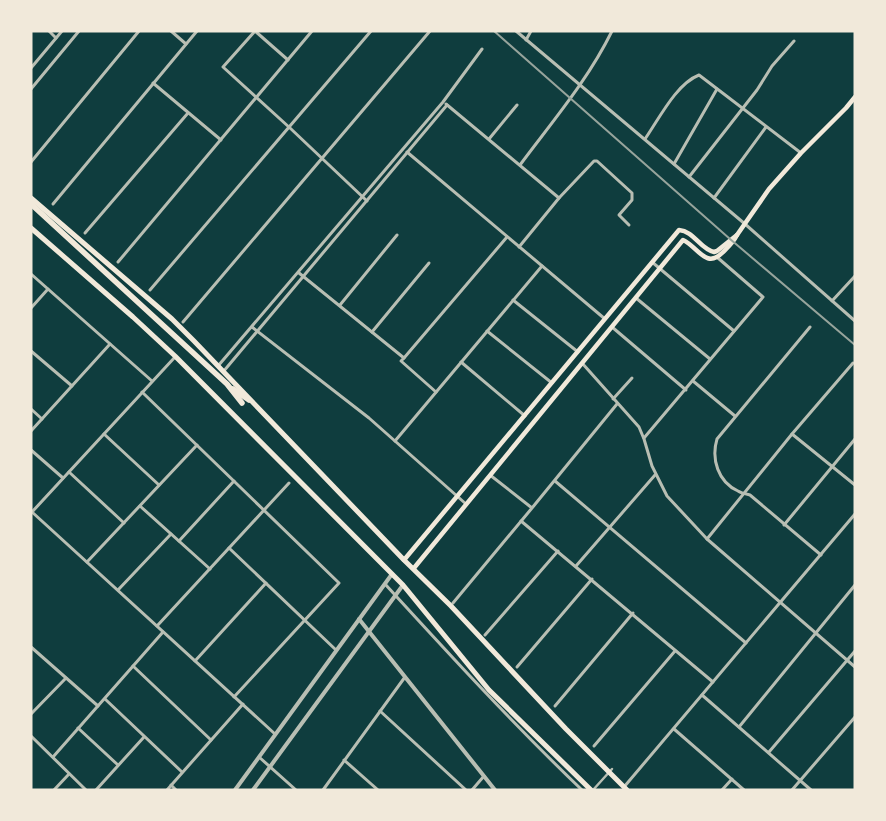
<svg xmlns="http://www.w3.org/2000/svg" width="886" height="821" font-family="Figtree,sans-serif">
  <rect width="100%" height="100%" fill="#0f3d3e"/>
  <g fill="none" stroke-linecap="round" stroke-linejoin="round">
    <polyline stroke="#b8beb3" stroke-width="2.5" points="593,790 612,769"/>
    <g stroke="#b8beb3" stroke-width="3">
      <polyline points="49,31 56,38"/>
      <polyline points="171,31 186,44"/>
      <polyline points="255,31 223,67 290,128 367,201"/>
      <polyline points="255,31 288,60"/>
      <polyline points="516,31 745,224 855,321"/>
      <polyline points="526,40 531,31"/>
      <polyline points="31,68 62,31"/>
      <polyline points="153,83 221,140"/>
      <polyline points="31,89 79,31"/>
      <polyline points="446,104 559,198"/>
      <polyline points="489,139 517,105"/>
      <path d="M645 139C659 119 676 84 699 75L801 153"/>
      <polyline points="407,152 605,319"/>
      <polyline points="31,162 139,31"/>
      <polyline points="674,164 717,89"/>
      <path d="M520 165C552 122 588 80 612 31"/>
      <polyline points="689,177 757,90 772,66 794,41"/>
      <polyline points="714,198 766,127"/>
      <polyline points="53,204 197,31"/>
      <polyline points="85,233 188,113"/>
      <polyline points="519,247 559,198 594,161 597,161 632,193 632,200 619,215 629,225"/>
      <polyline points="118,262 312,31"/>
      <polyline points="652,262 734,331"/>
      <polyline points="299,273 404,358 401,361 436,392"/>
      <polyline points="31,274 152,381"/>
      <polyline points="150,290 371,31"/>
      <polyline points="636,298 710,359"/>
      <polyline points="513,300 578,352"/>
      <polyline points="832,301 855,276"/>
      <polyline points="340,305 397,235"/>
      <polyline points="31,308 48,289"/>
      <polyline points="183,322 430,31"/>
      <polyline points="252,327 369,418 466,504"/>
      <polyline points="612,327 686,390"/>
      <path d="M810 327 717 439C711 459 718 482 738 491 741 493 746 494 750 495L821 555"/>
      <polyline points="487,331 552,383"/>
      <polyline points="372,332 429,263"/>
      <polyline points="31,351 72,386"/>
      <polyline points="404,358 507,237"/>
      <polyline points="461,362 525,416"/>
      <polyline points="582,363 639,427 644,439 652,466 667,496 707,539 855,667"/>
      <polyline points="218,366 443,102 482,49"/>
      <polyline points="223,372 447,105"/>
      <polyline points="693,381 735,416"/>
      <polyline points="142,392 339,583 234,697"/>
      <polyline points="613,399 632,378"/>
      <polyline points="31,409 42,419"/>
      <polyline points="31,431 110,344"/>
      <polyline points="104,434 159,485"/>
      <polyline points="792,434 855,485"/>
      <polyline points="644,438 763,297 718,258"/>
      <polyline points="395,441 542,266"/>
      <polyline points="31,450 63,478"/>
      <polyline points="69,472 124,523"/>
      <polyline points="555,481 746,643"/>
      <polyline points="140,506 210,569"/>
      <polyline points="32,512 275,734"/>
      <polyline points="32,512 175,357"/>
      <polyline points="521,521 713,682"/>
      <polyline points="784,525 855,439"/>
      <polyline points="707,539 792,434 853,363"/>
      <polyline points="179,541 234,481"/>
      <polyline points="229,548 336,650"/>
      <polyline points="87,562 197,445"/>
      <polyline points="576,566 655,475"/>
      <path d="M385 584C449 654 513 724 582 790"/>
      <polyline points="118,590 171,534"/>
      <polyline points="453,603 532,508 490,475 532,508 617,404"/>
      <polyline points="157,626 289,483"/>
      <polyline points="485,635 558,551"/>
      <polyline points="31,647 98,706"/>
      <polyline points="195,661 266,583"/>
      <polyline points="133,666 211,740"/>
      <polyline points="517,667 592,579"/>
      <polyline points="702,695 811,790"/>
      <polyline points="105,699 182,772"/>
      <polyline points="555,706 633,613"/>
      <polyline points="380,711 466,790"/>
      <polyline points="31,714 66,678"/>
      <polyline points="739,727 855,585"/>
      <polyline points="78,728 118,765"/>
      <polyline points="674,729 744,790"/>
      <polyline points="31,736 86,790"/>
      <polyline points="594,746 675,651"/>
      <polyline points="769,752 855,651"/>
      <polyline points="53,757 163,632"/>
      <polyline points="259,757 296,790"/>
      <polyline points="344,760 378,790"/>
      <polyline points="171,785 176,790"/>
      <polyline points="624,787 855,514"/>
      <polyline points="54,790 69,774"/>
      <polyline points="96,790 144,737"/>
      <polyline points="167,790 243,704"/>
      <polyline points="323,790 405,677"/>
      <polyline points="472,790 484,776"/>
      <polyline points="722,790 732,779"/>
      <polyline points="792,790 855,717"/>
    </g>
    <g stroke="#b8beb3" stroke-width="4">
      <polyline points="359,619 495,790"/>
      <polyline points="235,790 392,574"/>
      <polyline points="253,790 403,585"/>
    </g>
    <g stroke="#f1e9da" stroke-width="4.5">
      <path d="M404 560 679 230C694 231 700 249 714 252L717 251 737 235 769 189 801 153 846 108 855 97"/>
      <path d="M414 568 683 240C698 247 706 269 722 253 728 247 733 243 737 235"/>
    </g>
    <g stroke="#f1e9da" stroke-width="5">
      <polyline points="31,198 172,319 194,341 404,560 451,606 566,729 627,790"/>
      <polyline points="31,228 133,317 175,356 403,585 489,690 591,790"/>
    </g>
    <g stroke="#f1e9da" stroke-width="5.5">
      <polyline points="31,204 227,384 242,403"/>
      <polyline points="233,389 249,400"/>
    </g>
    <polyline stroke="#97a49c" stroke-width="2" points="494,31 730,239 855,345"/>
  </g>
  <rect width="886" height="821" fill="none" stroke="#f1e9da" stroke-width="65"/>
</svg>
